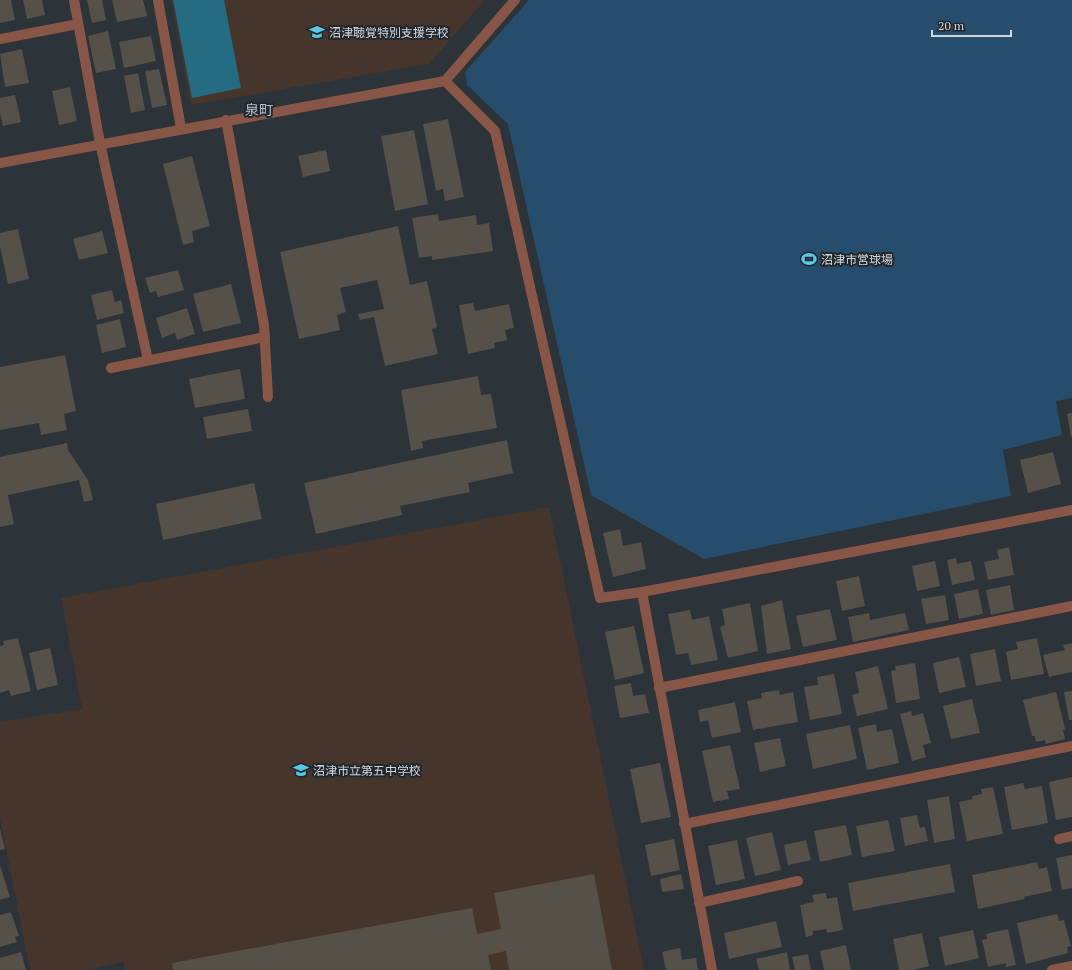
<svg xmlns="http://www.w3.org/2000/svg" width="1072" height="970" font-family="'PT Serif','Noto Sans JP',serif">
  <rect width="100%" height="100%" fill="#2c3339"/>
  <g fill="#46352b">
    <polygon points="171,0 485,0 429,64 191,105"/>
    <polygon points="549,507 644,970 125,970 123,962 88,970 30,970 0,818 0,722 82,709 61,598"/>
  </g>
  <polygon fill="#264d6c" points="529,0 1072,0 1072,398 1056,401 1062,435 1003,450 1011,496 704,559 591,495 508,124 467,85 465,72"/>
  <polygon fill="#236c82" points="173,0 224,0 241,88 192,98"/>
  <g fill="#555048">
    <polygon points="0,0 11,0 15,20 0,23"/>
    <polygon points="23,0 42,0 45,15 27,19"/>
    <polygon points="87,0 102,0 106,20 92,23"/>
    <polygon points="112,0 143,0 147,16 117,22"/>
    <polygon points="108,31 116,69 96,73 88,36"/>
    <polygon points="151,36 156,61 124,68 119,42"/>
    <polygon points="22,49 29,83 5,87 0,54"/>
    <polygon points="159,69 167,105 152,108 145,71"/>
    <polygon points="138,73 145,110 131,113 124,76"/>
    <polygon points="70,87 77,121 59,125 52,91"/>
    <polygon points="15,95 21,122 3,126 0,113 0,98"/>
    <polygon points="448,119 464,197 445,201 443,189 436,191 423,124"/>
    <polygon points="414,130 428,204 395,211 381,136"/>
    <polygon points="326,150 330,171 303,177 298,156"/>
    <polygon points="192,156 210,226 192,231 194,242 183,245 163,164"/>
    <polygon points="438,214 439,221 476,215 477,225 489,223 493,251 432,260 432,256 419,258 412,218"/>
    <polygon points="398,226 410,285 427,281 437,327 432,329 438,354 385,366 374,317 360,320 358,314 384,309 377,280 340,288 346,312 337,315 340,330 299,339 280,252"/>
    <polygon points="18,229 29,279 8,284 0,247 0,233"/>
    <polygon points="102,231 108,253 79,260 73,239"/>
    <polygon points="178,270 184,290 158,297 156,291 150,293 145,278"/>
    <polygon points="231,284 241,323 203,332 193,294"/>
    <polygon points="112,290 115,302 121,300 124,313 97,320 91,295"/>
    <polygon points="473,303 475,311 509,304 514,328 505,330 507,340 494,343 495,348 468,354 459,305"/>
    <polygon points="187,308 195,334 177,340 175,333 162,338 156,318"/>
    <polygon points="120,319 126,347 102,353 96,325"/>
    <polygon points="65,355 76,411 64,414 67,430 41,435 39,423 0,430 0,367"/>
    <polygon points="240,369 245,399 195,408 189,379"/>
    <polygon points="478,376 481,395 491,394 497,428 422,441 423,448 411,451 401,390"/>
    <polygon points="248,409 252,431 207,439 203,417"/>
    <polygon points="1072,413 1072,436 1071,437 1067,414"/>
    <polygon points="507,440 513,473 468,483 470,492 400,506 402,515 316,534 304,483"/>
    <polygon points="67,443 68,450 88,480 93,500 84,502 79,480 8,495 14,524 0,527 0,457"/>
    <polygon points="1053,452 1061,484 1028,493 1020,460"/>
    <polygon points="254,483 262,519 163,540 156,504"/>
    <polygon points="620,529 623,546 641,542 646,569 613,577 603,533"/>
    <polygon points="1009,547 1014,575 988,580 984,562 999,559 997,550"/>
    <polygon points="956,558 957,564 971,561 975,580 952,585 947,560"/>
    <polygon points="935,561 940,586 917,591 912,566"/>
    <polygon points="859,576 865,606 842,611 836,581"/>
    <polygon points="1010,585 1014,610 991,615 986,590"/>
    <polygon points="978,589 983,614 959,619 954,594"/>
    <polygon points="945,595 949,620 926,624 921,599"/>
    <polygon points="782,600 791,649 767,654 761,606"/>
    <polygon points="750,603 758,651 728,658 720,627 725,625 722,609"/>
    <polygon points="830,609 837,640 803,647 796,616"/>
    <polygon points="690,610 692,620 709,616 718,660 691,665 688,653 676,655 668,614"/>
    <polygon points="869,613 870,620 905,613 909,630 853,642 848,617"/>
    <polygon points="634,626 644,673 615,680 605,632"/>
    <polygon points="18,638 31,691 11,696 9,690 0,693 0,646 4,645 3,641"/>
    <polygon points="1037,638 1044,674 1011,680 1006,652 1018,649 1016,642"/>
    <polygon points="1072,643 1072,672 1049,677 1043,655 1065,650 1063,645"/>
    <polygon points="50,648 58,685 37,690 29,653"/>
    <polygon points="995,649 1001,681 976,686 970,654"/>
    <polygon points="959,657 966,687 939,693 933,663"/>
    <polygon points="915,663 920,699 896,703 891,671 896,670 895,666"/>
    <polygon points="878,666 888,709 857,716 852,695 859,693 855,672"/>
    <polygon points="834,674 842,714 810,720 804,687 818,685 817,677"/>
    <polygon points="631,683 633,696 645,694 649,713 620,718 614,686"/>
    <polygon points="779,690 780,695 793,692 798,722 753,730 747,701 762,698 761,693"/>
    <polygon points="1072,691 1072,720 1069,720 1064,692"/>
    <polygon points="1056,692 1065,729 1063,730 1065,739 1046,744 1045,740 1036,742 1035,736 1032,736 1023,700"/>
    <polygon points="972,699 980,733 951,739 943,706"/>
    <polygon points="735,702 741,732 712,738 708,720 700,722 698,710"/>
    <polygon points="911,711 912,716 923,713 931,743 923,745 926,757 912,761 900,714"/>
    <polygon points="876,724 877,732 892,729 899,763 867,770 858,728"/>
    <polygon points="850,725 857,759 813,769 806,734"/>
    <polygon points="780,738 786,766 760,772 754,743"/>
    <polygon points="730,745 740,789 727,791 729,799 713,802 702,751"/>
    <polygon points="660,763 671,817 641,823 630,769"/>
    <polygon points="1072,777 1072,817 1056,820 1049,782"/>
    <polygon points="1023,783 1025,789 1042,786 1048,823 1012,830 1004,787"/>
    <polygon points="993,787 1003,834 967,841 959,802 973,799 972,796 982,794 981,789"/>
    <polygon points="949,796 955,839 934,843 927,800"/>
    <polygon points="917,815 920,828 925,827 928,841 905,846 900,818"/>
    <polygon points="888,820 895,851 862,857 856,826"/>
    <polygon points="846,825 852,855 820,862 814,831"/>
    <polygon points="0,829 5,849 0,850"/>
    <polygon points="772,832 781,870 755,876 746,838"/>
    <polygon points="674,839 680,870 651,876 645,845"/>
    <polygon points="737,840 745,879 716,885 708,846"/>
    <polygon points="806,840 811,860 788,865 784,845"/>
    <polygon points="1072,855 1072,888 1062,890 1056,858"/>
    <polygon points="1037,862 1039,869 1047,867 1052,891 1024,897 1025,899 978,909 972,875"/>
    <polygon points="950,864 955,892 853,911 848,883"/>
    <polygon points="0,865 10,897 0,900"/>
    <polygon points="594,874 612,970 509,970 506,951 488,955 491,970 173,970 172,963 472,908 477,934 501,929 494,893"/>
    <polygon points="681,874 684,889 662,892 660,879"/>
    <polygon points="826,893 827,899 837,897 843,930 827,933 826,929 813,931 813,935 806,937 800,905 814,902 812,895"/>
    <polygon points="11,912 19,936 15,937 17,942 0,947 0,915"/>
    <polygon points="1057,914 1059,921 1064,920 1071,946 1067,947 1068,953 1026,964 1017,923"/>
    <polygon points="776,921 782,947 729,959 724,933"/>
    <polygon points="1008,929 1016,965 1006,967 1006,963 988,967 982,940 987,939 986,934"/>
    <polygon points="973,930 979,958 945,966 939,937"/>
    <polygon points="922,933 929,966 913,970 899,970 893,939"/>
    <polygon points="846,945 851,970 824,970 820,951"/>
    <polygon points="680,948 682,960 696,958 698,970 666,970 662,952"/>
    <polygon points="21,952 26,970 0,970 0,958"/>
    <polygon points="787,952 790,970 759,970 756,959"/>
    <polygon points="808,954 811,970 795,970 792,957"/>
  </g>
  <g fill="none" stroke-linecap="round" stroke-linejoin="round">
    <g stroke="#875646" stroke-width="10">
      <polyline points="74,0 100,143 148,360"/>
      <polyline points="158,0 181,128"/>
      <polyline points="0,39 78,24"/>
      <polyline points="445,81 495,131 600,598 642,592"/>
      <polyline points="226,120 264,325 268,397"/>
      <polyline points="0,163 445,81 515,0"/>
      <polyline points="111,368 265,337"/>
      <polyline points="659,688 1072,606"/>
      <polyline points="684,824 1072,746"/>
      <polyline points="1059,839 1072,836"/>
      <polyline points="699,903 798,881"/>
      <polyline points="712,970 642,592 1072,510"/>
      <polyline points="1052,970 1072,966"/>
    </g>
  </g>
  <defs>
    <g id="school-bare" transform="scale(1.2)"><path d="M0-5L7-2L0 1L-7-2ZM-4 1L0 2.5L4 1V4Q0 6-4 4Z" fill="#59c8e5" stroke="#22292e" stroke-width="2.5" paint-order="stroke"/></g>
    <g id="stadium-bare" transform="scale(1.2)"><path d="M0-5a6.5 5 0 1 0 0 10a6.5 5 0 1 0 0-10ZM-3.5-1.8h7v3.6h-7Z" fill="#59c8e5" stroke="#22292e" stroke-width="2.5" paint-order="stroke"/></g>
  </defs>
  <g fill-rule="evenodd">
    <use href="#school-bare" x="317" y="32"/>
    <use href="#stadium-bare" x="809" y="259"/>
    <use href="#school-bare" x="301" y="770"/>
  </g>
  <g text-anchor="middle" dominant-baseline="central" stroke-width="4" stroke-linejoin="round" paint-order="stroke">
    <g font-size="12" fill="#d2d6da" stroke="#22292e" text-anchor="start">
      <text x="329" y="32">沼津聴覚特別支援学校</text>
      <text x="821" y="259">沼津市営球場</text>
      <text x="313" y="770">沼津市立第五中学校</text>
    </g>
    <g font-size="14" fill="#b8c1c9" stroke="#22292e">
      <text x="259" y="109">泉町</text>
    </g>
  </g>
  <path d="M932 30v6h79v-6" fill="none" stroke="#d2d6da" stroke-width="2"/>
  <text x="938" y="30" font-size="12" fill="#d2d6da" stroke="#22292e" stroke-width="3" paint-order="stroke">20 m</text>
</svg>
